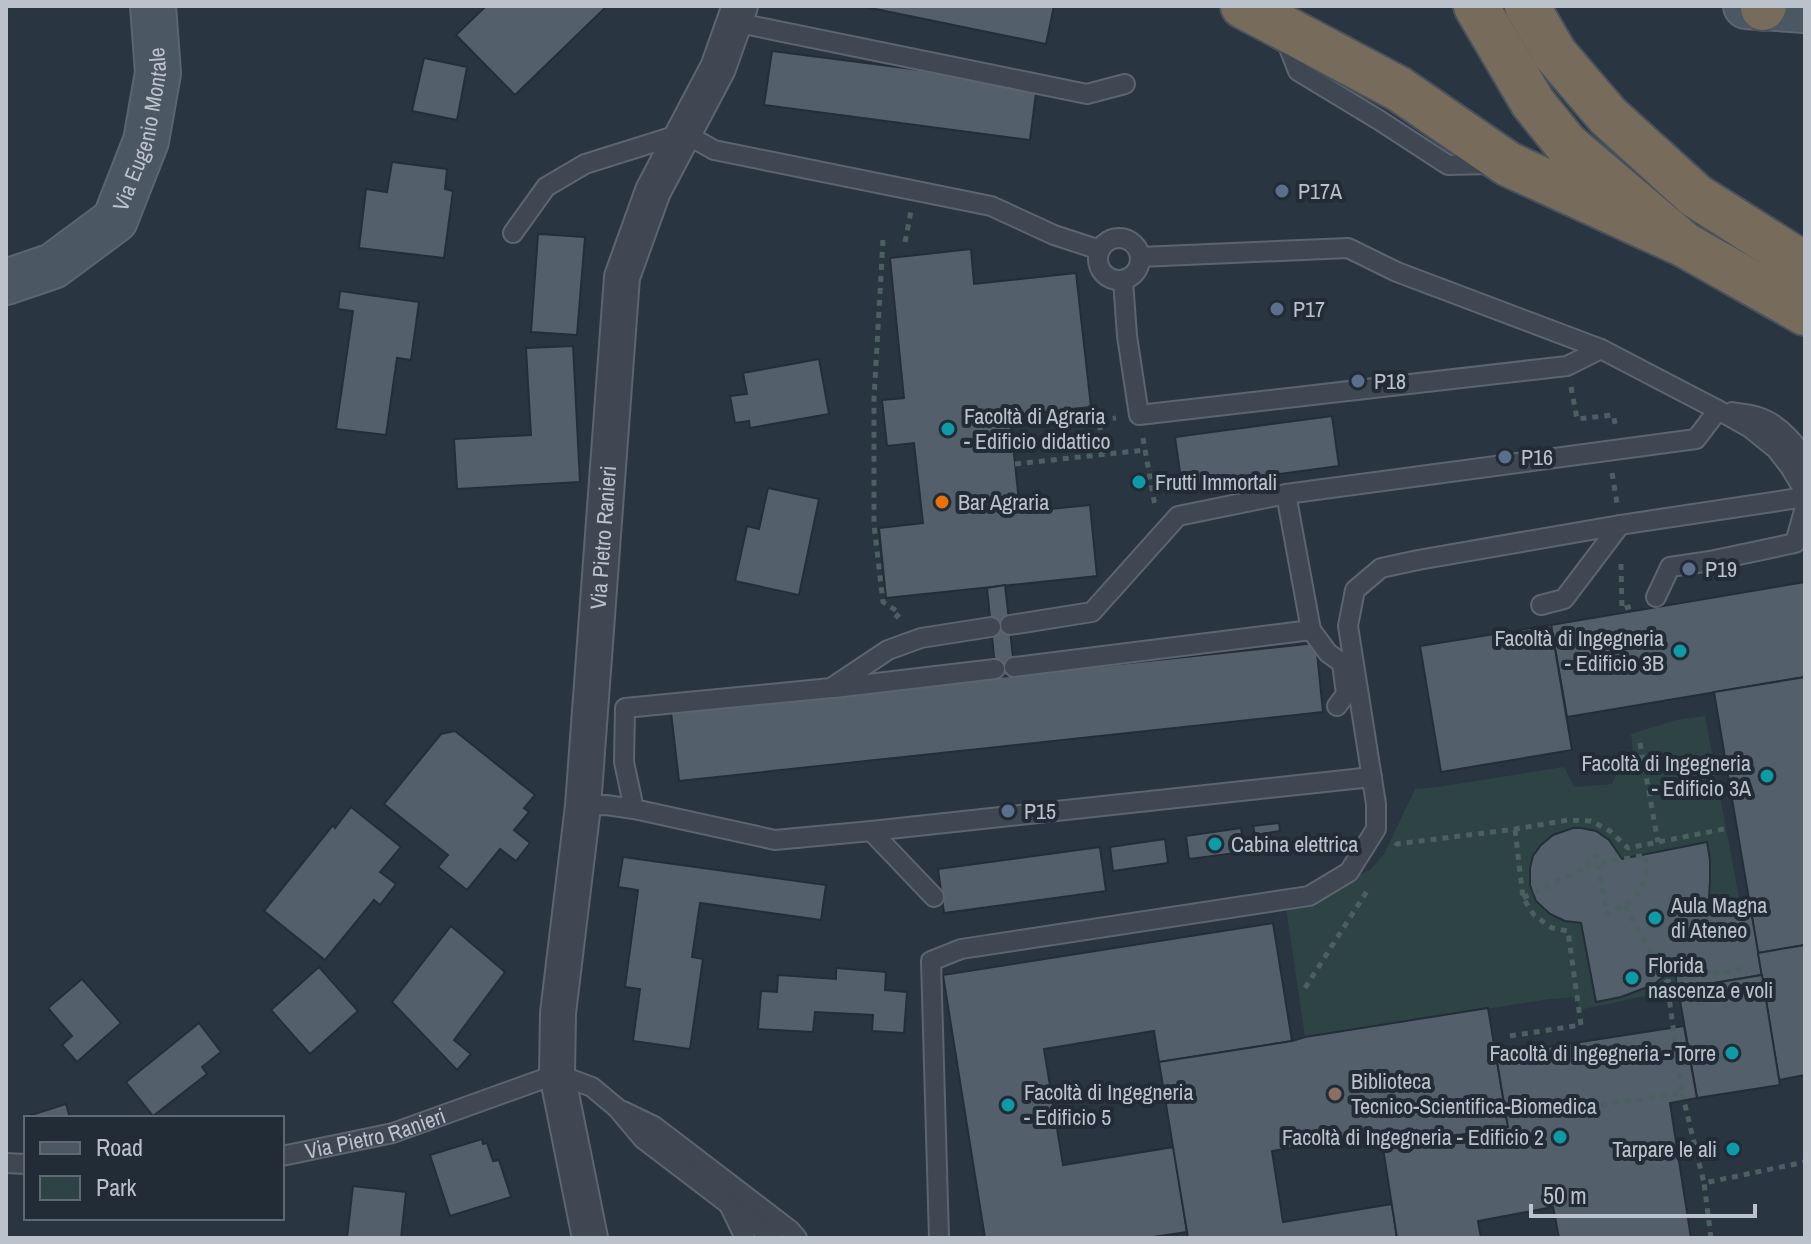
<svg xmlns="http://www.w3.org/2000/svg" width="1811" height="1244" font-family="'Archivo Narrow',sans-serif">
  <rect width="100%" height="100%" fill="#2a3542"/>
  <polygon fill="#2d4344" points="1705,716 1754,977 1678,989 1579,1010 1577,997 1550,999 1305,1037 1286,908 1370,870 1384,854 1415,789 1438,787 1564,767 1574,787 1612,784 1619,767 1634,761 1631,734 1676,720"/>
  <g fill="#53606c" stroke="#242e39" stroke-width="2">
    <polygon points="486,6 607,6 515,95 456,35"/>
    <polygon points="861,6 1054,6 1046,44"/>
    <polygon points="772,51 1037,85 1030,140 764,105"/>
    <polygon points="424,58 467,67 457,120 412,111"/>
    <polygon points="392,162 447,169 445,189 453,191 444,258 359,248 366,189 387,192"/>
    <polygon points="538,234 585,237 577,335 531,332"/>
    <polygon points="971,249 974,284 1076,273 1091,407 1010,415 1020,512 1090,505 1097,576 886,598 879,528 923,523 914,443 887,446 882,400 904,398 890,258"/>
    <polygon points="340,291 419,302 411,360 397,358 386,435 336,429 353,311 338,309"/>
    <polygon points="573,346 580,482 457,489 454,439 531,435 526,348"/>
    <polygon points="819,359 829,414 750,428 749,421 735,423 730,396 747,394 743,373"/>
    <polygon points="1332,416 1339,466 1182,487 1175,437"/>
    <polygon points="768,488 819,499 799,595 735,581 747,526 759,529"/>
    <polygon points="1805,582 1805,677 1567,717 1551,625"/>
    <polygon points="1005,585 1015,675 996,676 987,588"/>
    <polygon points="1551,625 1572,750 1441,772 1420,646"/>
    <polygon points="1316,643 1323,712 679,781 671,712"/>
    <polygon points="1805,677 1805,945 1758,953 1714,692"/>
    <polygon points="455,731 535,795 524,808 529,812 514,830 530,843 516,861 500,849 467,890 438,867 448,855 384,804 441,734"/>
    <polygon points="351,807 401,847 380,872 396,884 380,905 374,900 325,960 264,911 333,825 335,828"/>
    <polygon points="1279,823 1280,831 1255,835 1253,826"/>
    <polygon points="1241,828 1244,852 1189,859 1186,836"/>
    <polygon points="1573,828 1581,828 1596,831 1609,840 1622,859 1707,842 1710,860 1710,880 1709,898 1703,912 1750,905 1762,975 1678,989 1674,964 1663,977 1653,985 1621,997 1596,1002 1581,923 1565,921 1550,914 1536,901 1530,885 1530,868 1533,856 1541,845 1553,835"/>
    <polygon points="1165,839 1168,863 1113,871 1110,847"/>
    <polygon points="1100,847 1106,891 944,913 938,869"/>
    <polygon points="623,857 826,885 821,920 700,903 692,957 703,959 690,1049 633,1041 640,989 625,987 638,890 618,887"/>
    <polygon points="1273,923 1292,1041 1159,1062 1154,1031 1044,1049 1063,1165 1174,1147 1187,1232 1146,1238 985,1238 943,975"/>
    <polygon points="451,926 505,972 454,1040 471,1054 457,1070 392,1002"/>
    <polygon points="1805,945 1805,1075 1779,1080 1758,953"/>
    <polygon points="319,967 358,1011 310,1054 271,1010"/>
    <polygon points="836,968 886,972 885,990 907,992 904,1033 872,1031 873,1015 815,1012 813,1032 758,1029 761,991 777,992 778,975 836,979"/>
    <polygon points="1762,975 1780,1085 1697,1098 1678,989"/>
    <polygon points="82,979 121,1023 77,1062 62,1045 72,1036 48,1008"/>
    <polygon points="1488,1008 1508,1127 1383,1148 1380,1133 1272,1151 1283,1222 1392,1204 1397,1238 1188,1238 1159,1062 1292,1041 1305,1037"/>
    <polygon points="199,1023 221,1052 202,1067 207,1074 153,1116 126,1082"/>
    <polygon points="1684,1026 1697,1098 1670,1103 1691,1238 1559,1238 1553,1207 1478,1221 1481,1238 1397,1238 1383,1148 1508,1127 1496,1055"/>
    <polygon points="66,1104 70,1118 28,1118 28,1116"/>
    <polygon points="482,1139 483,1144 487,1143 493,1161 499,1160 511,1197 450,1216 430,1155"/>
    <polygon points="353,1186 406,1192 401,1238 404,1238 347,1238"/>
  </g>
  <g fill="none" stroke-linecap="round" stroke-linejoin="round">
    <g stroke="#5c656f" stroke-width="22">
      <g id="lane">
        <polyline points="734,22 1087,94 1125,84"/>
        <polyline points="1284,35 1298,71 1379,120 1448,165 1491,164"/>
        <polyline points="513,233 546,187 585,164 684,133 714,150 991,206 1054,235 1100,250"/>
        <circle cx="1119" cy="259" r="21"/>
        <polyline points="1140,257 1348,248 1397,272 1601,349 1718,410 1750,428 1776,449 1790,467 1805,492"/>
        <polyline points="1123,280 1127,336 1139,415 1567,366 1601,349"/>
        <path d="M1732 412C1741 414 1750 414 1758 417 1776 422 1803 447 1805 466"/>
        <polyline points="1656,597 1670,567 1710,561 1795,543 1805,507"/>
        <polyline points="1541,605 1564,599 1620,525"/>
        <polyline points="1010,625 1092,612 1178,516 1286,494 1696,439 1718,410"/>
        <polyline points="991,627 921,638 888,650 831,688 625,708 624,762 634,809 775,840 871,831 1372,777"/>
        <polyline points="1311,630 1328,653 1342,663 1346,694 1337,706"/>
        <polyline points="1014,667 1311,630 1286,494"/>
        <polyline points="834,688 995,669"/>
        <polyline points="583,806 606,805 634,809"/>
        <polyline points="871,831 934,897"/>
        <polyline points="623,1111 654,1126 790,1230 797,1238"/>
        <path id="s1" d="M282 1156 393 1133 557 1074 592 1087 617 1108 643 1139 773 1238"/>
        <polyline points="6,1163 26,1164"/>
        <polyline points="730,1207 745,1238"/>
        <polyline points="939,1238 931,961 961,949 1309,896 1349,872 1376,829 1376,804 1348,626 1355,590 1381,568 1418,560 1620,525 1805,497"/>
      </g>
    </g>
    <g stroke="#5c656f" stroke-width="38">
      <g id="street">
        <path id="s2" d="M590 1238 557 1074 558 1013 583 806 622 277 653 191 718 68 740 6"/>
      </g>
    </g>
    <g stroke="#5c656f" stroke-width="48">
      <g id="secondary">
        <polyline points="1746,6 1805,10"/>
        <path id="s3" d="M6 282 53 266 115 220 146 141 158 73 153 6"/>
      </g>
    </g>
    <g stroke="#48525c" stroke-width="48">
      <g id="highway">
        <polyline points="1243,6 1399,89 1508,164 1685,245"/>
        <polyline points="1476,6 1533,103 1566,144 1685,245 1805,313"/>
        <polyline points="1527,6 1555,54 1608,116 1696,196 1805,265"/>
        <polyline points="1763,8 1764,6"/>
      </g>
    </g>
    <g stroke="#4c6062" stroke-width="5" stroke-dasharray="6 6" stroke-linecap="butt">
      <polyline points="883,240 874,398 874,525 883,602 900,613 891,622"/>
      <polyline points="905,242 911,211"/>
      <polyline points="1571,387 1577,419 1613,415 1616,427"/>
      <polyline points="1143,438 1155,506"/>
      <polyline points="1103,454 1099,420 1116,418"/>
      <polyline points="1015,464 1145,450"/>
      <polyline points="1612,473 1617,503"/>
      <polyline points="1621,564 1622,609 1635,605"/>
      <polyline points="1640,743 1658,842"/>
      <polyline points="1396,846 1397,844 1515,829 1568,820 1591,821 1610,831 1628,848 1729,828"/>
      <path d="M1523 898 1588 866V860L1596 856 1607 914C1639 899 1647 891 1646 855L1597 864"/>
      <polyline points="1625,906 1667,982"/>
      <polyline points="1305,988 1369,888"/>
      <polyline points="1510,1036 1581,1025 1568,931 1552,928 1534,915 1523,898 1515,829"/>
      <polyline points="1682,1093 1704,1183"/>
      <polyline points="1530,1116 1682,1093 1667,982 1747,968"/>
      <polyline points="1711,1238 1704,1183 1805,1162"/>
    </g>
    <use href="#lane" stroke="#3e4752" stroke-width="18"/>
    <use href="#street" stroke="#3e4752" stroke-width="34"/>
    <use href="#secondary" stroke="#4c5764" stroke-width="44"/>
    <use href="#highway" stroke="#776b5c" stroke-width="44"/>
  </g>
  <g fill="#5c6f8a" stroke="#222c37" stroke-width="3">
    <circle cx="1282" cy="191" r="8"/>
    <circle cx="1277" cy="309" r="8"/>
    <circle cx="1358" cy="381" r="8"/>
    <circle cx="1505" cy="457" r="8"/>
    <circle cx="1689" cy="569" r="8"/>
    <circle cx="1008" cy="811" r="8"/>
  </g>
  <g fill="#0f9aa8" stroke="#222c37" stroke-width="3">
    <circle cx="948" cy="429" r="8"/>
    <circle cx="1139" cy="482" r="8"/>
    <circle cx="1680" cy="651" r="8"/>
    <circle cx="1767" cy="776" r="8"/>
    <circle cx="1215" cy="844" r="8"/>
    <circle cx="1655" cy="918" r="8"/>
    <circle cx="1632" cy="978" r="8"/>
    <circle cx="1732" cy="1053" r="8"/>
    <circle cx="1008" cy="1105" r="8"/>
    <circle cx="1560" cy="1137" r="8"/>
    <circle cx="1733" cy="1149" r="8"/>
  </g>
  <circle fill="#e8710a" stroke="#222c37" stroke-width="3" cx="942" cy="502" r="8"/>
  <circle fill="#8d6e63" stroke="#222c37" stroke-width="3" cx="1335" cy="1094" r="8"/>
  <g text-anchor="middle" dominant-baseline="central" stroke-width="8" stroke-linejoin="round" paint-order="stroke">
    <g font-size="22" fill="#bbc2cc" stroke="#222c37">
      <text stroke="none"><textPath href="#s3" startOffset="222">Via Eugenio Montale</textPath></text>
      <text stroke="none"><textPath href="#s2" startOffset="706">Via Pietro Ranieri</textPath></text>
      <text stroke="none"><textPath href="#s1" startOffset="96">Via Pietro Ranieri</textPath></text>
    </g>
    <g font-size="22" fill="#bbc2cc" stroke="#222c37" text-anchor="start">
      <text x="1298" y="191">P17A</text>
      <text x="1293" y="309">P17</text>
      <text x="1374" y="381">P18</text>
      <text x="964" y="416">Facoltà di Agraria<tspan x="964" dy="25">- Edificio didattico</tspan></text>
      <text x="1521" y="457">P16</text>
      <text x="1155" y="482">Frutti Immortali</text>
      <text x="958" y="502">Bar Agraria</text>
      <text x="1705" y="569">P19</text>
      <text x="1664" y="638" text-anchor="end">Facoltà di Ingegneria<tspan x="1664" dy="25">- Edificio 3B</tspan></text>
      <text x="1751" y="763" text-anchor="end">Facoltà di Ingegneria<tspan x="1751" dy="25">- Edificio 3A</tspan></text>
      <text x="1024" y="811">P15</text>
      <text x="1231" y="844">Cabina elettrica</text>
      <text x="1671" y="905">Aula Magna<tspan x="1671" dy="25">di Ateneo</tspan></text>
      <text x="1648" y="965">Florida<tspan x="1648" dy="25">nascenza e voli</tspan></text>
      <text x="1716" y="1053" text-anchor="end">Facoltà di Ingegneria - Torre</text>
      <text x="1351" y="1081">Biblioteca<tspan x="1351" dy="25">Tecnico-Scientifica-Biomedica</tspan></text>
      <text x="1024" y="1092">Facoltà di Ingegneria<tspan x="1024" dy="25">- Edificio 5</tspan></text>
      <text x="1544" y="1137" text-anchor="end">Facoltà di Ingegneria - Edificio 2</text>
      <text x="1717" y="1149" text-anchor="end">Tarpare le ali</text>
    </g>
  </g>
  <rect width="1811" height="1244" fill="none" stroke="#bbc2cc" stroke-width="16"/>
  <rect x="24" y="1116" width="260" height="104" fill="#222c37" stroke="#5f6873" stroke-width="2"/>
  <rect x="40" y="1142" width="40" height="12" fill="#4c5764" stroke="#5f6873" stroke-width="2"/>
  <text x="96" y="1156" font-size="24" fill="#bbc2cc">Road</text>
  <rect x="40" y="1176" width="40" height="24" fill="#2d4344" stroke="#5f6873" stroke-width="2"/>
  <text x="96" y="1196" font-size="24" fill="#bbc2cc">Park</text>
  <path d="M1531 1204v12h224v-12" fill="none" stroke="#bbc2cc" stroke-width="4"/>
  <text x="1543" y="1204" font-size="24" fill="#bbc2cc" stroke="#222c37" stroke-width="6" paint-order="stroke">50 m</text>
</svg>
